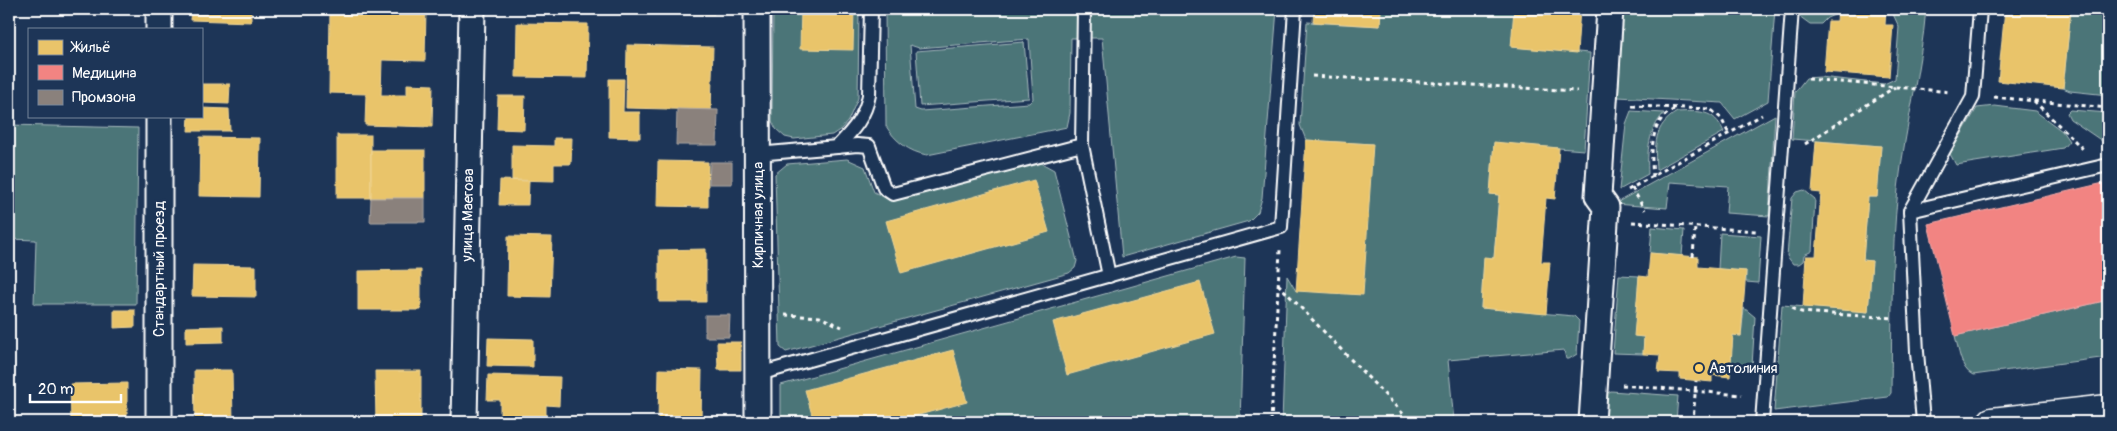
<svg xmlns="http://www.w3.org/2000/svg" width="2117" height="431" font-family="Pangolin,sans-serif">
  <rect width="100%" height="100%" fill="#1d3557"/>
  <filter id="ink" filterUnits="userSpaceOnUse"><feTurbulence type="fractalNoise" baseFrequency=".02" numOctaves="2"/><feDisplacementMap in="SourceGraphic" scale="10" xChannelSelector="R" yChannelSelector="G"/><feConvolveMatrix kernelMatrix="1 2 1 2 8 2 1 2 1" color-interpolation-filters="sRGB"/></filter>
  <g filter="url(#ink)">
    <g fill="#4c7478" stroke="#a6babc" fill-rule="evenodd">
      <polygon points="773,9 859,9 858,98 848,121 841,129 832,135 794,139 785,137 776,129 772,121"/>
      <path d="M885 9H1277L1262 198 1258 212 1249 221 1122 257 1102 38H1071L1070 113 1067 127 927 155C909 152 895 141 886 126ZM1029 39 1033 99 1029 103 921 111 915 109 910 45 919 48Z"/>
      <polygon points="1381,9 1514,9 1512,47 1590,53 1584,150 1494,143 1490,194 1499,195 1494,258 1484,258 1481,308 1574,316 1579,321 1577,354 1569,359 1566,359 1564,350 1448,360 1454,422 1282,422 1287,276 1296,291 1372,144 1306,140 1300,125 1307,22 1380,26"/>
      <polygon points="1622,9 1775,9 1768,101 1735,119 1722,103 1618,97"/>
      <polygon points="1799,9 1835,9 1834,15 1827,18 1821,24 1810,24 1799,16"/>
      <path d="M1894 9H1926C1921 69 1905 128 1898 189 1891 256 1892 325 1891 393L1888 397 1774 411 1782 305 1868 312 1872 261 1863 260 1868 197H1877L1881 146 1792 139 1795 92 1806 78 1820 77 1884 84 1895 79 1899 27 1893 14Z"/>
      <polygon points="2071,9 2108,9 2108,95 2070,91 2063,88"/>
      <polygon points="1024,42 1029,98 920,106 916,51"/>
      <polygon points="1995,106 2035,111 2062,131 2069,141 2063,148 1956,165 1950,154 1977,108"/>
      <polygon points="2070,110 2108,113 2108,140 2102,141 2070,119 2067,113"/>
      <path d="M1631 111 1664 113C1648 131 1647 151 1648 174L1619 190 1626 124Z"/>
      <path d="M1677 112C1699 111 1714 109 1724 132L1656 170C1655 145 1653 126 1677 112Z"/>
      <polygon points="1775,115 1769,216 1726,213 1728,186 1670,182 1667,208 1614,204"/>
      <polygon points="9,125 138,128 136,304 34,304 36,240 9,239"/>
      <polygon points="847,159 865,167 874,192 890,200 1036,160 1054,170 1077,261 1075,268 1069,273 786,352 780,347 775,174 787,164"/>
      <polygon points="1804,190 1815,199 1812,251 1804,255 1803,261 1799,264 1793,264 1787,256 1792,198 1797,192"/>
      <polygon points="1652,227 1684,230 1682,256 1650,253"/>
      <polygon points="1720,233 1761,236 1758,283 1746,282 1746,271 1718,269"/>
      <polygon points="1236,257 1245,258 1240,422 781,422 781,385"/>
      <polygon points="1619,275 1639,276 1635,336 1644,337 1643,354 1613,353"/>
      <path d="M2108 300V357L1973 375C1960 369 1959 349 1955 336Z"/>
      <polygon points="1744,308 1755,317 1752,366 1730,364 1733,335 1741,336"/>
      <polygon points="1611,391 1678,396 1676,422 1603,422 1606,394"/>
    </g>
    <g fill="#e9c46a" stroke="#f0d697">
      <polygon points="191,9 251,9 251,22 190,20"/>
      <polygon points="330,9 426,9 425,61 382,60 381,95 407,95 407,84 433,85 432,127 365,125 366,94 329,93"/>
      <polygon points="648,9 714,9 714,14 648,12"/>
      <polygon points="801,9 854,9 853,50 800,49"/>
      <polygon points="1314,9 1381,9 1380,26 1313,22"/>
      <polygon points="1514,9 1580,9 1577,53 1511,47"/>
      <polygon points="1838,9 1886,9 1885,25 1893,25 1889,77 1824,72 1828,21 1837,21"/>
      <polygon points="2005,9 2071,9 2063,88 1998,81"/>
      <polygon points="517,23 588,24 587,78 516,77"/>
      <polygon points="627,45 713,47 711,110 626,108"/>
      <polygon points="609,79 624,79 623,112 640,112 640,138 609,137"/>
      <polygon points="201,84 230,84 229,104 201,103"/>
      <polygon points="498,96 525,96 524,130 497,129"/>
      <polygon points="201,108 229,109 230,131 188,131 189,116 201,116"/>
      <rect x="337" y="135" width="34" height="63"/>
      <polygon points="200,137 260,138 259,197 199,196"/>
      <polygon points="554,138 572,138 571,164 554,164 554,181 512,180 512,145 554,146"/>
      <polygon points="1306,140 1373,144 1363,295 1296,291"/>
      <polygon points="1816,141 1881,146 1877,197 1868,197 1863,260 1872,261 1868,312 1803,307 1806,256 1816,256 1821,193 1812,192"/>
      <polygon points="1494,142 1559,148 1555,199 1546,198 1541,262 1550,262 1546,314 1481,308 1484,257 1494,258 1499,195 1490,194"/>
      <rect x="371" y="150" width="54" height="48"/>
      <polygon points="658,161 708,162 708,207 657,206"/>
      <polygon points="500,180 529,181 528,205 499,205"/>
      <polygon points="1034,180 1049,232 901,273 886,221"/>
      <polygon points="508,236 552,237 550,297 507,296"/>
      <polygon points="706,249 706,302 659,302 659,250"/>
      <polygon points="1650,253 1698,257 1698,267 1746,271 1741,336 1733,335 1730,377 1712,375 1712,382 1680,379 1680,373 1658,372 1660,355 1643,354 1644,337 1634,336 1639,276 1648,277"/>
      <polygon points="193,265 256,266 256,297 192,296"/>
      <polygon points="421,270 421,310 358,310 358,271"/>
      <polygon points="1200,282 1215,334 1067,375 1053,322"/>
      <polygon points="114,310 135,310 135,327 114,328"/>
      <polygon points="223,326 223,342 186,343 186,327"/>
      <polygon points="488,338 533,339 533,367 487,366"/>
      <polygon points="717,342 741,342 741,370 718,370"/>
      <polygon points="953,350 967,402 893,422 814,422 805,390"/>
      <polygon points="659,369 702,370 701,422 658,422"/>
      <polygon points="194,370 232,370 233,422 195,422"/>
      <polygon points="375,371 421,371 421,422 376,422"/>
      <polygon points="488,375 560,377 559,406 546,405 546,422 500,422 500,400 487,400"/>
      <polygon points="127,383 127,422 71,422 70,384"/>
    </g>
    <polygon fill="#f28482" stroke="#f6a9a8" points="2108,182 2108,300 1955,336 1928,224"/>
    <g fill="#8a817c" stroke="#ada7a3">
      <polygon points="677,109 718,110 717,145 676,145"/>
      <polygon points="710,162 732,162 732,184 709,184"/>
      <polygon points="371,198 425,198 425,222 370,222"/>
      <polygon points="705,315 730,315 729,337 705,337"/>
    </g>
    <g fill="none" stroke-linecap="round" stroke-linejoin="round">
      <g stroke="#fff" stroke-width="16">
        <g id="lane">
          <polyline points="1082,145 1084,9"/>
          <polyline points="837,147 857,145 869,146 884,188 893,194 1082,145 1109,276"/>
          <path d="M757 154 837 147C852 131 865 118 869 95L871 9"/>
          <polyline points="1910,211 2108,165"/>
          <polyline points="759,374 1281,227 1295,9"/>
          <polyline points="1762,422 1792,9"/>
          <polyline points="1923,422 1917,352 1910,211 1973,97 1980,9"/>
        </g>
      </g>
      <g stroke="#fff" stroke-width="29">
        <g id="street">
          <polyline points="757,9 758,422"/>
          <polyline points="159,29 159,9"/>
          <polyline points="159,422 159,116"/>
          <polyline points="464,422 472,9"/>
          <polyline points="1592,422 1606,207 1598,196 1610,9"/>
        </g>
      </g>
      <g stroke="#fff" stroke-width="31">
        <polyline id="secondary" points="1992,422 2108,409"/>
      </g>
      <g stroke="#fff" stroke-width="3" stroke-dasharray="4 4" stroke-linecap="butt">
        <polyline points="1312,76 1577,91"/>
        <polyline points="1808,79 1951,92"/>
        <polyline points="1994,97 2108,108"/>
        <polyline points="2034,101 2083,149"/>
        <polyline points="1632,106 1710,109 1721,118 1729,134"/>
        <polyline points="1805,144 1895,87"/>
        <path d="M1653 177C1651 154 1649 118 1676 109"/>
        <polyline points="1632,188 1645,210"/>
        <polyline points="1628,190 1762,115"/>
        <polyline points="1632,222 1756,231"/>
        <polyline points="1693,257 1695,227"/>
        <polyline points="1278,284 1411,422"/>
        <polyline points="1792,308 1801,312 1895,318"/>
        <polyline points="785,315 820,317 842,327"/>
        <polyline points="1622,385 1742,395"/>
        <polyline points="1271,422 1280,250"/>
        <polyline points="1693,422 1696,381"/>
      </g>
      <use href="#lane" stroke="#1d3557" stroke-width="12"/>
      <use href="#street" stroke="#1d3557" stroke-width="25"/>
      <use href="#secondary" stroke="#1d3557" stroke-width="28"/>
    </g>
  </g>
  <circle fill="#ffd166" stroke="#1d3557" stroke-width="2" cx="1699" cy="368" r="5"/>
  <g text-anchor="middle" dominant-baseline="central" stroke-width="5" stroke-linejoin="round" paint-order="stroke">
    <g font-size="15" fill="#fff" stroke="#1d3557">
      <text transform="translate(468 215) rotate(-89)">улица Маегова</text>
      <text transform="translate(758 215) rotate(-90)">Кирпичная улица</text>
      <text transform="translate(159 269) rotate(-90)">Стандартный проезд</text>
    </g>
    <g font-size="15" fill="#fff" stroke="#1d3557" text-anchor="start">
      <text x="1709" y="368">Автолиния</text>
    </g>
  </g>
  <rect width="2117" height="431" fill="none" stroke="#1d3557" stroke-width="30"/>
  <rect x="15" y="15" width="2087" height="401" fill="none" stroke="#fff" stroke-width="2" filter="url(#ink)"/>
  <rect x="28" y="28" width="175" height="90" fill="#1d3557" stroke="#77869a"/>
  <rect x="38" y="40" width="25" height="15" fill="#e9c46a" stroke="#77869a"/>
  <text x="72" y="52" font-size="15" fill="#ffffff">Жильё</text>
  <rect x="38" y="65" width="25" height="15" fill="#f28482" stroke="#77869a"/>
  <text x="72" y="78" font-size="15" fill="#ffffff">Медицина</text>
  <rect x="38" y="90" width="25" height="15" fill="#8a817c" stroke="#77869a"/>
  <text x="72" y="102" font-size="15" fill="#ffffff">Промзона</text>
  <path d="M30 394v8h91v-8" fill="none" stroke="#ffffff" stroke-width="2.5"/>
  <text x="38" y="394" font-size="15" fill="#ffffff" stroke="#1d3557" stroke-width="4" paint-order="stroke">20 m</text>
</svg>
